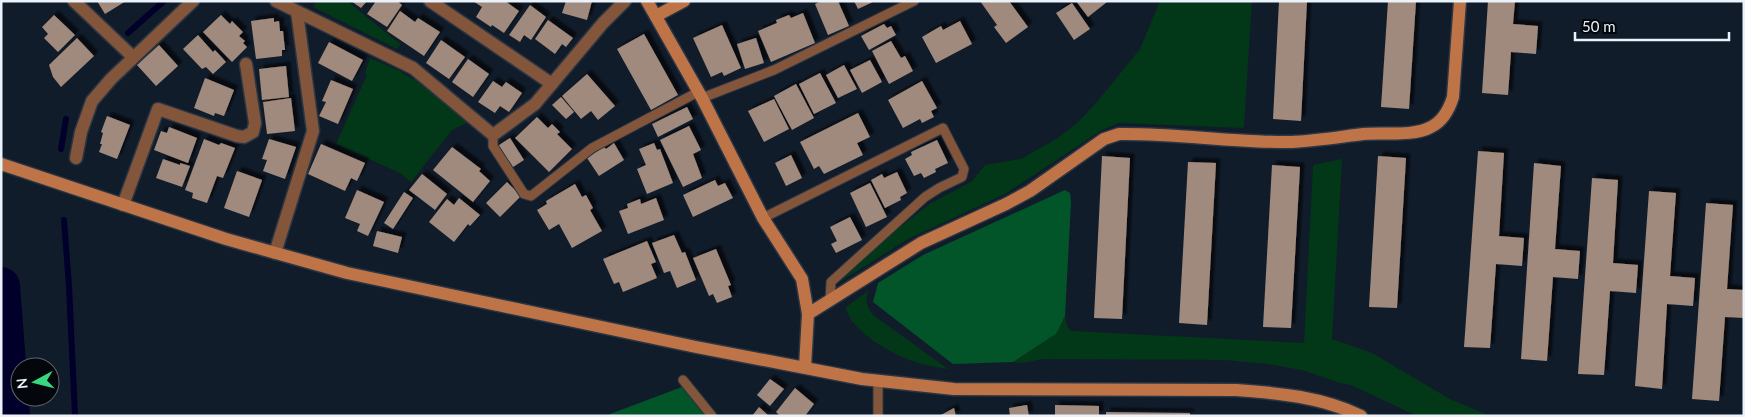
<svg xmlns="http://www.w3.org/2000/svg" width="1745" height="417" font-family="Lato,sans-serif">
  <defs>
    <filter id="shadow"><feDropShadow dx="4.5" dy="-4.5" stdDeviation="1" flood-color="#0009"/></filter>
  </defs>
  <rect width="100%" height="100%" fill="#111c2b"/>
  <g fill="#023718">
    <polygon points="316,1 347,1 400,44 397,49 313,7"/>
    <polygon points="1160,1 1252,1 1244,126 1243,128 1119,123 1102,130 1005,194 908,239 838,283 888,237 914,216 931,203 971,182 985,165 1021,159 1058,138 1077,123 1097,102 1140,49"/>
    <polygon points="370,58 398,70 426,87 467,123 452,130 411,182 400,173 336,144 367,75 365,73"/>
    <polygon points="1342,159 1332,339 1372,353 1450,399 1490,416 1417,416 1351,385 1340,383 1302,370 1268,364 1225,360 1043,359 1022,363 1013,362 1056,334 1065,316 1067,327 1072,331 1304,343 1313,165"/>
    <path d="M868 291C866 300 866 307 873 315L948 369C935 367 922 365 910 360 890 353 848 329 846 307Z"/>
  </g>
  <g fill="#025528">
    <polygon points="1065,190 1070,193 1071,202 1065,316 1056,334 1013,362 953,364 873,302 878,283 923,255"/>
    <polygon points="682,387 705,416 608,416 610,414"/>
  </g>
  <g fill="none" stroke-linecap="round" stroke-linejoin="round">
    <g stroke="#00002a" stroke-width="6">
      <polyline points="128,33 164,1"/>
      <polyline points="61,149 66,119"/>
      <polyline points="64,220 69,286 75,416"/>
    </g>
    <polyline stroke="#00002a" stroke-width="38" points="1,286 11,416"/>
  </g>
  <g fill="#a08a7d" filter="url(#shadow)">
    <polygon points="97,1 126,1 105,14"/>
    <polygon points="351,1 367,1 361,8"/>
    <polygon points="376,1 397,1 402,5 387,27 367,14"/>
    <polygon points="473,1 505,1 519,11 504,33 492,25 491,27 476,17 482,7"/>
    <polygon points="566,1 592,1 587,20 562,13"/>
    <polygon points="821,1 838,1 849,26 828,35 815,4"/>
    <polygon points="854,1 875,1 858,9"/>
    <polygon points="980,1 1009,1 1028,27 1006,43 994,27 997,25"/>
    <polygon points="1076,1 1106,1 1107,2 1088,17"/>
    <polygon points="1279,1 1307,1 1301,121 1273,119"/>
    <polygon points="1388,1 1416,1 1409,109 1381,107"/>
    <polygon points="1488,1 1515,1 1513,24 1538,26 1536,54 1511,52 1508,95 1482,93"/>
    <polygon points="1072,3 1090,29 1074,40 1056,13"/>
    <polygon points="530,5 546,17 531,40 524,35 520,42 509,35"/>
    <polygon points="400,11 415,22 418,18 440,32 424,56 387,31"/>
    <polygon points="803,13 815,43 771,62 758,31 777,23 776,20 789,15 791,18"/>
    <polygon points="54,15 75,35 58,52 44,38 48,34 42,27"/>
    <polygon points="221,15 230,24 232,21 243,32 239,36 245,41 243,43 247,47 232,62 203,32"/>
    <polygon points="274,18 274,22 279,21 280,31 283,31 285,50 282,50 282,56 256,59 251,21"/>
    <polygon points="548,20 573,38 566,47 562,44 555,54 535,39"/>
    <polygon points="960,21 972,44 936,63 922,37 941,26 943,30"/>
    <polygon points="884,24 887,28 891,26 896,35 869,50 861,36"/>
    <polygon points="722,25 741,68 724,76 722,72 711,77 693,38"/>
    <polygon points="644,34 678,95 651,110 617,49"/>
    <polygon points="198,35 213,52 215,50 226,62 213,74 206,67 202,69 183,49"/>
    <polygon points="77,38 94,56 61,87 53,77 49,65"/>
    <polygon points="756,38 764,63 745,69 737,44"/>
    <polygon points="441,40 465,57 449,79 426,63"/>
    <polygon points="891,41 901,58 905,56 913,71 889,84 872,51"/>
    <polygon points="329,42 363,60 352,81 318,63"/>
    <polygon points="159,45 178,66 156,86 137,65"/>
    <polygon points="468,59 489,74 473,97 452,82"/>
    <polygon points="870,60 882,82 862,93 850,70"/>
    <polygon points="844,65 857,89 838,98 826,75"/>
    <polygon points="286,66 289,97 262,100 259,69"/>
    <polygon points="820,73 836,103 814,114 799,84"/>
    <polygon points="587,74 615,106 598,120 591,111 581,119 562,96"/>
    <polygon points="205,78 234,90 224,116 215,113 214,116 194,108"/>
    <polygon points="331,80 353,89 338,124 319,116 326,102 322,101"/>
    <polygon points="493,81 502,87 506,82 522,93 509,112 500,106 495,113 478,102"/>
    <polygon points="922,81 937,108 931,111 934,117 922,123 920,119 903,128 888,100"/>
    <polygon points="796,84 814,118 792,130 774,96"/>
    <polygon points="561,97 574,112 566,119 552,105"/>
    <polygon points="291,98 295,131 267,134 263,102"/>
    <polygon points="774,99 789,129 764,142 748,111"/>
    <polygon points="687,107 693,119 658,137 652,124"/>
    <polygon points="858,113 870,137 857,143 863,155 824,174 819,166 814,169 800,142"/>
    <polygon points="107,116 130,125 117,159 99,152 102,144 100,144 103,133 101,132"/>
    <polygon points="537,117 548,128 552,124 560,132 557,134 572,149 549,172 515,138"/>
    <polygon points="689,126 701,150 693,154 702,178 683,187 660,140"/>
    <polygon points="169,127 197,138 188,163 154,150 161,131 167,133"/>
    <polygon points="510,138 524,160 510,169 496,147"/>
    <polygon points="204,139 219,145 221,143 235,148 223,178 217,176 207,203 192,198 193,193 185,190"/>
    <polygon points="269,139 296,147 285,179 263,171 267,160 262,159"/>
    <polygon points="937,140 948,163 935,169 936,172 924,178 921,173 914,176 905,159 912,155 911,152"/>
    <polygon points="614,143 624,160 599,176 587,158 604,147 606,149"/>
    <polygon points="654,143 657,150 660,149 673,183 647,194 637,169 646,165 639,149"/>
    <polygon points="321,144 365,163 357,181 351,178 345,191 308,174"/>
    <polygon points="452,147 481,169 479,171 490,181 473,202 433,170"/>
    <polygon points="1478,151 1504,153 1499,236 1524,238 1522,266 1496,264 1490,348 1464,347"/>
    <polygon points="791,155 802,178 786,186 775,163"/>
    <polygon points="1102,156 1130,158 1122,319 1094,318"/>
    <polygon points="1378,156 1406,158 1397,308 1369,307"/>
    <polygon points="163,159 180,165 180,163 190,166 182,187 156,178"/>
    <polygon points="1188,162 1216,163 1207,325 1179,323"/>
    <polygon points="1534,163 1561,166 1555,249 1580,251 1578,279 1553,277 1547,361 1521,359"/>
    <polygon points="1272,165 1300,167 1291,328 1263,327"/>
    <polygon points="237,171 262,180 249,217 224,208"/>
    <polygon points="897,172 907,193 900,197 901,200 885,208 871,180 882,174 884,178"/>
    <polygon points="422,174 447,194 435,210 409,190"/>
    <polygon points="1592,178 1618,180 1613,263 1638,265 1636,293 1610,291 1604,375 1578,374"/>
    <polygon points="715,180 718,186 725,183 733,198 693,217 683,195"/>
    <polygon points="507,182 521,196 500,217 486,203"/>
    <polygon points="870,183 887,217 866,227 850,193"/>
    <polygon points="575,184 582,197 586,195 593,208 590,210 602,231 572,248 559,224 549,230 537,210 547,204 546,201"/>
    <polygon points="357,190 384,202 368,236 357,231 360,224 345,218"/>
    <polygon points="1649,191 1676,193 1670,276 1695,278 1693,306 1667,304 1662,389 1635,386"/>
    <polygon points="404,192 413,198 393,229 384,223"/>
    <polygon points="459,198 480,215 470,226 468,224 454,242 429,222 447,199 454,205"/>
    <polygon points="656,198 664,220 628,234 619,211 628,208 627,204 640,199 641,204"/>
    <polygon points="1706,203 1733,205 1727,289 1744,290 1744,318 1725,317 1719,401 1692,399"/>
    <polygon points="850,217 862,240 836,253 831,244 837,241 830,227"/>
    <polygon points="377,231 402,237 398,253 373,246"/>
    <polygon points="674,235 682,253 685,252 696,280 677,288 670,271 664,273 652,243"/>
    <polygon points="647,241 656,262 651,264 657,278 623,292 619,282 614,284 603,259"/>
    <polygon points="716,249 731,285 728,286 732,297 717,303 713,294 709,296 693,258"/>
    <polygon points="770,379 784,389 770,406 757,395"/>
    <polygon points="795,388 814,404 805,416 780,416 776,412"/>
    <polygon points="1027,405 1029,416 1010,416 1009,408"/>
    <polygon points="1055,405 1099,406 1099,416 1055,416"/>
    <polygon points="759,407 769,416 752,416"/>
    <polygon points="954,408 956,416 939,416"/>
    <polygon points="1106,412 1190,413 1190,416 1106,416"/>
  </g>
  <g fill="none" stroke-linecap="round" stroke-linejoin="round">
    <g stroke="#2b3644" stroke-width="11">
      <g id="lane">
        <polyline points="702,98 774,70 914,1"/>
        <polyline points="493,135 493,146 524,194 531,196 592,148 698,92"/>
        <polyline points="763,218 943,128 964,169 962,177 939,188 925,197 831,282 830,300"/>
        <polyline points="683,380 712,416"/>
        <polyline points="878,381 878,416"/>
      </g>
    </g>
    <g stroke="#2b3644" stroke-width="15">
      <g id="street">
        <polyline points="74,1 133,57"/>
        <polyline points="276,1 413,68 493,135 535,104 603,23 625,1"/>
        <polyline points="430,1 552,84"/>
        <polyline points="76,158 81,132 92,101 111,79 193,1"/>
        <polyline points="123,205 158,109 237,136 244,137 253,132 255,123 246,64"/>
        <polyline points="275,253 313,131 297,12"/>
      </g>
    </g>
    <g stroke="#2b3644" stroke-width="15">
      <g id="secondary">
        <polyline points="647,1 702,98 763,218 802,279 808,314 805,367"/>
        <polyline points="656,16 684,1"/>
        <path d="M1 164 226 239 347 273 696 347 862 379 954 389 1236 390C1279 393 1322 397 1361 416"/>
        <path d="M808 314 921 243 1006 204 1030 191 1104 139 1119 134C1176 133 1234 143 1291 142 1315 141 1339 137 1363 134 1383 132 1413 137 1431 127 1443 121 1449 110 1453 97L1460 1"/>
      </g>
    </g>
    <use href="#lane" stroke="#83553a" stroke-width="9"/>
    <use href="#street" stroke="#83553a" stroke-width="12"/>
    <use href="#secondary" stroke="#bf7448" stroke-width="12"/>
  </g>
  <rect width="1745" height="417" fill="none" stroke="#eaf2fc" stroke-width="5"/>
  <g transform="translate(35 382) rotate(263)"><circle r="24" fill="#03070c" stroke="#5f656c"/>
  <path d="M0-4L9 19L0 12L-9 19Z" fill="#38d87f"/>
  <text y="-8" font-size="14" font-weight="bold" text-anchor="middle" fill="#eaf2fc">N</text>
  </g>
  <path d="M1575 32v8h154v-8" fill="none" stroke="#eaf2fc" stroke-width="2.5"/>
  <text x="1582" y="32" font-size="15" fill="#eaf2fc" stroke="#03070c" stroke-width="4" paint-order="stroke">50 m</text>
</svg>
